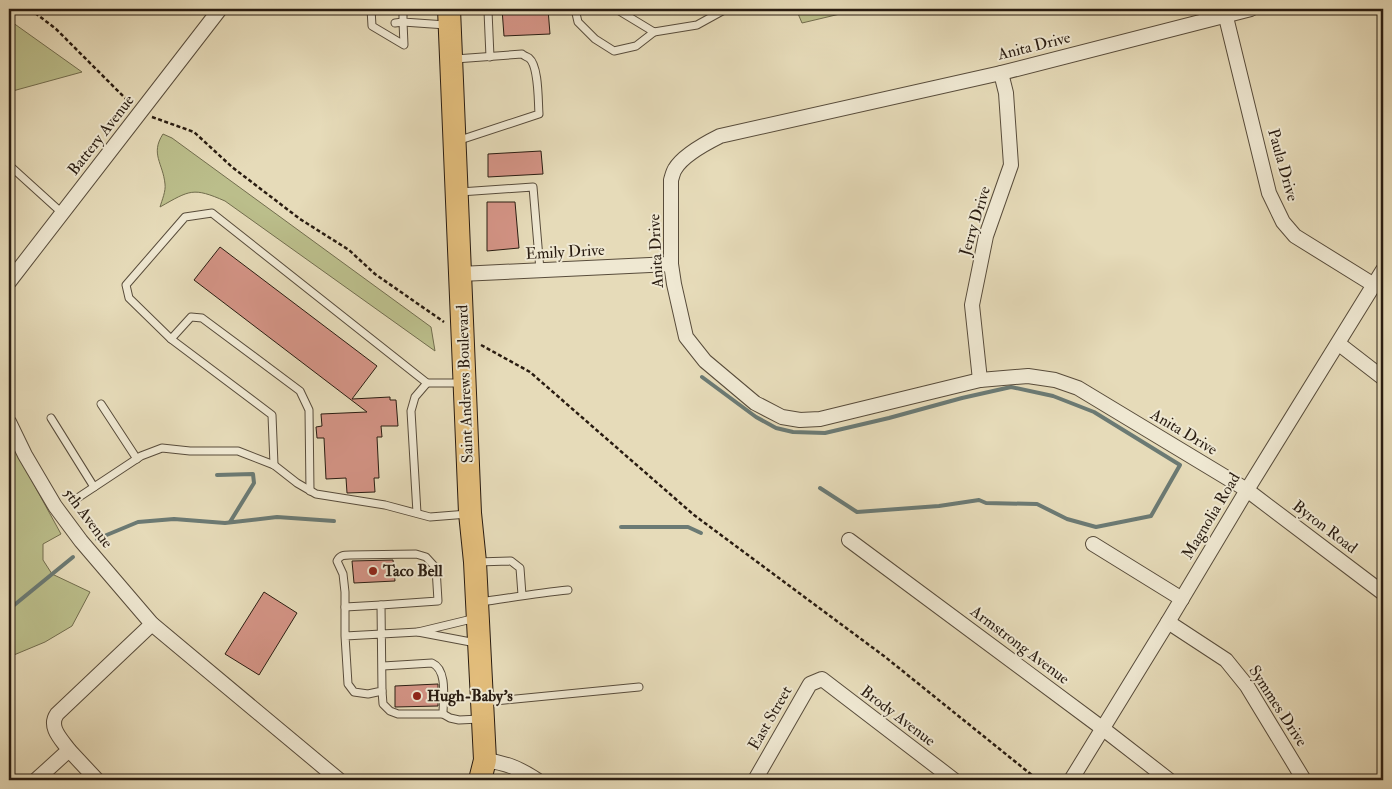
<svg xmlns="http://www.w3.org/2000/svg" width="1392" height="789" font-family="'IM FELL Double Pica',serif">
  <rect width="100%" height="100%" fill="#e6dbb9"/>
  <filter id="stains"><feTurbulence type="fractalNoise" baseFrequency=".004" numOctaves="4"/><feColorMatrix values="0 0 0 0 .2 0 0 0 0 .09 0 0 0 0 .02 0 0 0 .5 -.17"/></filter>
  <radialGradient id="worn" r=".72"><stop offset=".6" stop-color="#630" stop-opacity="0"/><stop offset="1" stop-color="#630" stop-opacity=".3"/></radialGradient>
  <g fill="#bbbe8b" stroke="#726d4e">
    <polygon points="796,9 861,9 802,23"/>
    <polygon points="9,19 9,20 82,72 9,92"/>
    <path d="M163 134 172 138 431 327 435 351 225 201C193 187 190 190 160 207 162 200 166 191 165 184 163 163 150 154 163 134Z"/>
    <polygon points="9,439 61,534 43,544 43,560 52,574 90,592 72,626 45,642 9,657"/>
  </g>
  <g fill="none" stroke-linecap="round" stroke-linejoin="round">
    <g stroke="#6b7a74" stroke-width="4">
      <polyline points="702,377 756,417 776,428 793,432 825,433 889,418 962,398 1011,387 1053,396 1094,412 1180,465 1151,516 1096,527 1067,519 1037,504 986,503 979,500 939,506 857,512 820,488"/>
      <polyline points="217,475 253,474 254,483 230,522"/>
      <polyline points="621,527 688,527 701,533"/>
      <polyline points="97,539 138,522 174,519 225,523 277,517 334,521"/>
      <polyline points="9,608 13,606 73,557"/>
    </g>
  </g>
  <g fill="#d49486" stroke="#291c11">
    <polygon points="502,9 548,9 550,34 504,36"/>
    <polygon points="541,151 543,174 488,177 488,154"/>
    <polygon points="487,202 515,202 519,248 487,251"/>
    <polygon points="220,247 377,366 352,399 390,397 390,400 396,400 398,426 381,426 382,437 377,437 379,478 374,478 375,492 347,493 346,478 326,479 324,438 317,438 316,427 322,426 321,414 367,412 194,280"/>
    <polygon points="393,560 395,581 354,583 352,561"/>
    <polygon points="264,592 297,613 259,675 225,654"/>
    <polygon points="438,684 438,706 395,707 395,686"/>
  </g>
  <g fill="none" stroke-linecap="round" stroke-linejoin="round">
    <g stroke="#584c3b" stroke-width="9">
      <g id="lane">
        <polyline points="371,9 372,26 404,45 403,22 395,23"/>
        <polyline points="403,9 403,22 446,25"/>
        <polyline points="575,9 578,22 595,39 614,51 636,46 654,32"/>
        <polyline points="616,9 654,32 697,25 726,9"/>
        <polyline points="488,11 490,57"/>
        <path d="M455 59 522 54C523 55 529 58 529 58 539 66 538 101 539 114L457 141"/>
        <polyline points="9,165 62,213"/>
        <polyline points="460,192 533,187 540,270"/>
        <polyline points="171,339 191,317 202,318 300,391 309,410 310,491"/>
        <polyline points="101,404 137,459"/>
        <polyline points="51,418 94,487"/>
        <polyline points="274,465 272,415 171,339 129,298 126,285 185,217 212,213 427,383 461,383"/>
        <polyline points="76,499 141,456 162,448 190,451 238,451 274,465 297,483 316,494 385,505 430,517 468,514"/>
        <polyline points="417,513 411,411 415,397 427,383"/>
        <polyline points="477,562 511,561 520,568 522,595"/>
        <path d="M480 602C509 598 538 593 568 590"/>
        <polyline points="345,607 381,605"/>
        <polyline points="476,618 418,632 476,643"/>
        <path d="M345 636V592L343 574 337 561C340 555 344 555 350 555L416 554 426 557 436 568 438 601 381 605 382 691 368 694 354 692 348 684 345 636 418 632"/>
        <path d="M383 666 432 663C448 670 443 699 443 714"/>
        <polyline points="382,691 383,704 390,711 398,714 443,714 450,718 459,720 480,719"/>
        <polyline points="485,702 639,687"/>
      </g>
    </g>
    <g stroke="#584c3b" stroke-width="16">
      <g id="street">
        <polyline points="1224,9 1269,193 1283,222 1295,236 1374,285"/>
        <path d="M1251 9 1001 73 720 136C706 143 683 155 675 169 673 172 672 177 671 180V264L674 284 686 337 705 361 755 403 782 417 800 420 820 419 980 380 1028 376 1055 380 1078 388 1247 490 1383 593"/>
        <polyline points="460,274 671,264"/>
        <polyline points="9,282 220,9"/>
        <polyline points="1339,344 1383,378"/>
        <polyline points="980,380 972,305 986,236 1011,165 1006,93 1001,73"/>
        <polyline points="9,422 25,455 55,506 81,541 152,624 339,780"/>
        <polyline points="849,540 1102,728 1169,780"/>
        <polyline points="1093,544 1182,599"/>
        <polyline points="1168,622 1226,660 1247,686 1304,780"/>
        <polyline points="69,750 97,780"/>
        <path d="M485 760C506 763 519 768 537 780"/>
        <path d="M36 780 69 750C61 739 48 727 57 714L152 624"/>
        <polyline points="755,780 810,684 822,679 954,780"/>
        <polyline points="1071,780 1168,622 1247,490 1383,270"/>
      </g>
    </g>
    <g stroke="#291c11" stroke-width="24">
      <polyline id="primary" points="449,9 470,513 475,562 485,760 480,780"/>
    </g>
    <g stroke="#291c11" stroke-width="2.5" stroke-dasharray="4 2.5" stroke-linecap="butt">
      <polyline points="30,9 56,29 131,104"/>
      <polyline points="152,117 194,132 232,167 300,219 349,250 375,274 444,322"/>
      <polyline points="481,345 530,372 694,515 884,656 1038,780"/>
    </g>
    <use href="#lane" stroke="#efe8d2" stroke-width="7"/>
    <use href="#street" stroke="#efe8d2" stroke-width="14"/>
    <use href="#primary" stroke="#e3be7c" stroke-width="22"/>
  </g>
  <g fill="#8f2418" stroke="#efe8d2" stroke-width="2">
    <circle cx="373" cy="571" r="5"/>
    <circle cx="417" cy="696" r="5"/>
  </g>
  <g text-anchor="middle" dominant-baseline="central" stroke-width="4" stroke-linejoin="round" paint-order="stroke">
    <g font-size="16" fill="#291c11" stroke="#efe8d2">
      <text transform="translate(1034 46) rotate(-14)">Anita Drive</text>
      <text transform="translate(101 135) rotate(-52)">Battery Avenue</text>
      <text transform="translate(1283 165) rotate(74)">Paula Drive</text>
      <text transform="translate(975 221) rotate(-73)">Jerry Drive</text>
      <text transform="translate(656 251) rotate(-93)">Anita Drive</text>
      <text transform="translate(565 252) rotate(-3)">Emily Drive</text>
      <text transform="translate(465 384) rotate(-92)">Saint Andrews Boulevard</text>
      <text transform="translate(1184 432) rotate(31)">Anita Drive</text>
      <text transform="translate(1211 516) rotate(-59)">Magnolia Road</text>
      <text transform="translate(88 518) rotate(53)">5th Avenue</text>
      <text transform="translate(1325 527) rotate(37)">Byron Road</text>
      <text transform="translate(1020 645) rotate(37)">Armstrong Avenue</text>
      <text transform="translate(1278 706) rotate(57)">Symmes Drive</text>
      <text transform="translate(898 716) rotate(37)">Brody Avenue</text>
      <text transform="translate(770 718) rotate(-60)">East Street</text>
    </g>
    <g font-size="16" font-weight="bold" fill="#291c11" stroke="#efe8d2" text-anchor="start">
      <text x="383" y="571">Taco Bell</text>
      <text x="427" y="696">Hugh-Baby's</text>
    </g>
  </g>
  <rect width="1392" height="789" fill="none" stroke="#e6dbb9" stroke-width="30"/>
  <rect x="10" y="10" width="1372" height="769" fill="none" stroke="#291c11" stroke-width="2.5"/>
  <rect x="15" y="15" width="1362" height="759" fill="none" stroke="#291c11"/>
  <rect width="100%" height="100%" filter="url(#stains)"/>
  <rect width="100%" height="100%" fill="url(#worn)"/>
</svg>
